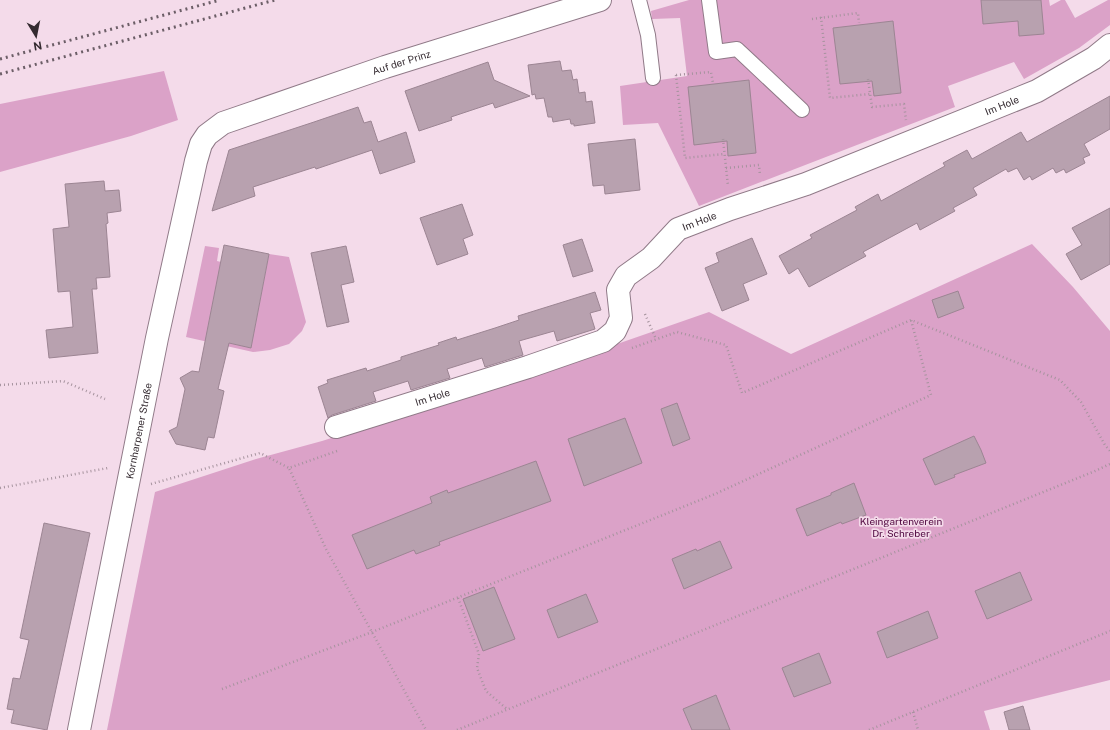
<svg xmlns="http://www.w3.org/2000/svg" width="1110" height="730" font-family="'Public Sans',sans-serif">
  <rect width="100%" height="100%" fill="#f4dbea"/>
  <g fill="#dba2c8">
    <polygon points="689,0 1049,0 1050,6 1061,0 1065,0 1075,18 1108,0 1110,0 1110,25 1079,48 1024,79 1014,62 948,86 955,107 699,206 658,123 623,125 620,86 687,76 680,18 652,19 651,11"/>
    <polygon points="164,71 178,120 131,136 0,172 0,104"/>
    <polygon points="1032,244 1073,287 1110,331 1110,680 984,711 990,730 107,730 155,492 256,459 322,441 502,384 709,312 791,354"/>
    <polygon points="205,246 219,248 217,261 221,262 206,339 251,347 269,254 289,257 306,322 302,331 289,344 270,350 253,352 186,337"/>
  </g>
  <g fill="#b8a1af" stroke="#9c8593">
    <polygon points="981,0 1041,0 1044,34 1019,36 1018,21 983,24"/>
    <polygon points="893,21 901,93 874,96 872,81 840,84 833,28"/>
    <polygon points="560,61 562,71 571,70 573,80 577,79 579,93 585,92 586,102 592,101 595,123 574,126 574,124 571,124 570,119 553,122 552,117 548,117 544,98 536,99 535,94 532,95 528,65"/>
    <polygon points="488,62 494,80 530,96 495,108 493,103 451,117 452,120 419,131 405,91"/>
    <polygon points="749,80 756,153 728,156 727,141 694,145 688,87"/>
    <polygon points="1110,96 1110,129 1084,144 1090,155 1083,158 1085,163 1066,173 1064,169 1056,173 1053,168 1032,180 1030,176 1024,180 1017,168 1008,172 1006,169 973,188 977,195 953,208 955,211 920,230 917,223 863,252 866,256 809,287 798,268 789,274 779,256 812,238 810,235 857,210 855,207 878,194 881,201 945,166 943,163 967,150 972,159 1021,132 1027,142"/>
    <polygon points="358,107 364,123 371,121 378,142 406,132 415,162 380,174 372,150 316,169 315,167 253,187 255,196 212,211 229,150 314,122"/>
    <polygon points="635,139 640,190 605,194 604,185 593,186 588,144"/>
    <polygon points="104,181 105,191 119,190 121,211 107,213 108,223 106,224 110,277 96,278 97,289 92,289 98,353 49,358 46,330 73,327 70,291 58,292 53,229 69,227 65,184"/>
    <polygon points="462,204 473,235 463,239 468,254 437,265 420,218"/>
    <polygon points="1110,208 1110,264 1081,280 1066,254 1082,245 1072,228"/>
    <polygon points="752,238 767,274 743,284 749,300 722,311 705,268 719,262 716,253"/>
    <polygon points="582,239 593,271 573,277 563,245"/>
    <polygon points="224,245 269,254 251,348 229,343 218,389 224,391 214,438 208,437 205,450 176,444 169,431 177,427 185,389 180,378 192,371 199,372"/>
    <polygon points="346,246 354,282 341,285 349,322 327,327 311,253"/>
    <polygon points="958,291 964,308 938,318 932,300"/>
    <polygon points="595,292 601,310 590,313 595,329 557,341 554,331 519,341 523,355 485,367 482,358 447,369 450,378 411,390 408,381 373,392 376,401 332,415 328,418 318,387 328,383 327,380 366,368 367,371 401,360 401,357 439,345 438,343 456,337 457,340 495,328 519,320 518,316"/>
    <polygon points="677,403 690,439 673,446 661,409"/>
    <polygon points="625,418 642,463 584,486 568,439"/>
    <polygon points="974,436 981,450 986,463 954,475 955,477 935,485 923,459"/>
    <polygon points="536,461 551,501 439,542 440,545 416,554 414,550 367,569 352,535 432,503 430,497 447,490 448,493"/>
    <polygon points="854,483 866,515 842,524 841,522 807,536 796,509 831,495 831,493"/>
    <polygon points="44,523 90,533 47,730 11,723 14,710 7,709 13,678 20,679 29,640 20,638"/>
    <polygon points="720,541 732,568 684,589 672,559 696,549 697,551"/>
    <polygon points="1020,572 1032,600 987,619 975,591"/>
    <polygon points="494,587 515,639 483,651 463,599"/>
    <polygon points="586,594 598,622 558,638 547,610"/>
    <polygon points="928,611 938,638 887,658 877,632"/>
    <polygon points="819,653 831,683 794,697 782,668"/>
    <polygon points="716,695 730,730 692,730 683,709"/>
    <polygon points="1023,706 1030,730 1009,730 1004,712"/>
  </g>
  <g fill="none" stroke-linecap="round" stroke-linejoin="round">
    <g stroke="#907a88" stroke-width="16">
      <g id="lane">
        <polyline points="639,0 648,35 653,78"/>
        <polyline points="709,0 716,52 737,49 802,110"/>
      </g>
    </g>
    <g stroke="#907a88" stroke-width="24">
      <g id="street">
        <path id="s1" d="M336 427 528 367 603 341 615 331 621 318 618 290 626 276 651 258 678 229 730 209 806 184 1037 91 1094 58 1110 45"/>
        <path id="s2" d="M79 730 157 338 196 161 201 144 207 135 223 123 385 67 600 0"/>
      </g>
    </g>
    <g stroke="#a6939e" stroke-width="2.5" stroke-dasharray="1 3" stroke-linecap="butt">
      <polyline points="821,17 830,98 870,94"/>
      <polyline points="812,19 858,13 859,23"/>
      <polyline points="676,75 685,158 724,154"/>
      <polyline points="676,75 711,72 713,83"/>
      <polyline points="868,79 872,107 904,104 906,120"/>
      <polyline points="723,139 728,186"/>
      <polyline points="726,168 759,165 760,175"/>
      <polyline points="645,314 656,339"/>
      <polyline points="632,348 677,332 726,345 742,393 911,320 1060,380 1081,402 1105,445 1110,451"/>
      <polyline points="0,385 63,381 105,399"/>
      <polyline points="337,451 289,468 326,549 426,730"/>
      <polyline points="151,484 260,453 289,468"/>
      <polyline points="0,488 108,468"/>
      <polyline points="458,598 479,654 477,668 486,691 508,710"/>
      <polyline points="222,689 372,632 715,494 931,395 911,320"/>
      <polyline points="913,712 918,730"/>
      <polyline points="457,730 1095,471 1110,464"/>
      <polyline points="869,730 1110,631"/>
    </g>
    <use href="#lane" stroke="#fff" stroke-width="14"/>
    <use href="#street" stroke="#fff" stroke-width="22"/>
    <g stroke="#6c5e67" stroke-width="3" stroke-dasharray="2 4" stroke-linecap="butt">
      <polyline points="0,59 220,0"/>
      <polyline points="0,74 275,0"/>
    </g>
  </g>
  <g text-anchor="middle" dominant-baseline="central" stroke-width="3.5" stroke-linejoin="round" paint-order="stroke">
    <g font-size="10" fill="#342a30" stroke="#f4dbea">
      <text stroke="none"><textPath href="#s2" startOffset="818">Auf der Prinz</textPath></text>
      <text stroke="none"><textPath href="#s1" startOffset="772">Im Hole</textPath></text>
      <text stroke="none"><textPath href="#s1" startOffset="448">Im Hole</textPath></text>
      <text stroke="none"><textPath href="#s1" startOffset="101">Im Hole</textPath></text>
      <text stroke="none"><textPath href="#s2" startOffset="305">Kornharpener Straße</textPath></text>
    </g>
    <g font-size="10" fill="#4e053e" stroke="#f4dbea">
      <text x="901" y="521">Kleingartenverein<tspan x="901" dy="12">Dr. Schreber</tspan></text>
    </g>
  </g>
  <g transform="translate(36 36) rotate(170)" stroke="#f4dbea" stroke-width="3" paint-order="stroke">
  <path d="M0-3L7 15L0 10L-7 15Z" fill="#342a30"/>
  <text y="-6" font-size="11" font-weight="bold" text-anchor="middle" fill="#342a30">N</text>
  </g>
</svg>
